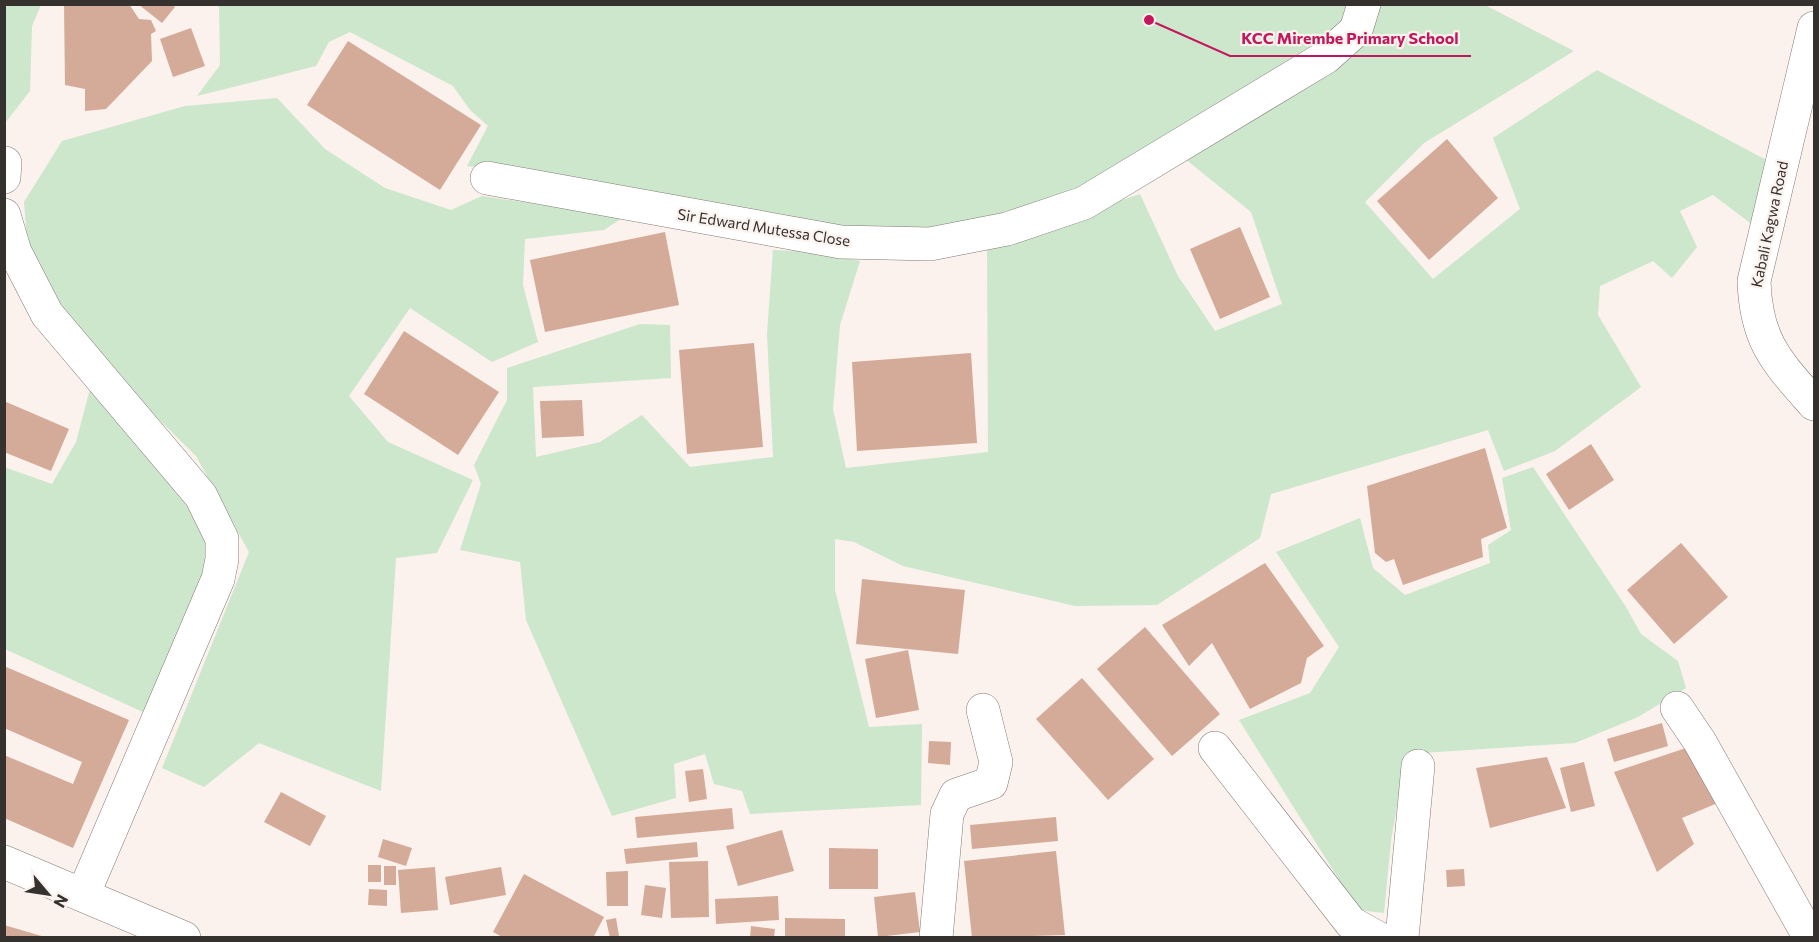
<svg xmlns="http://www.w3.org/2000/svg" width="1819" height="942" font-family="Commissioner,sans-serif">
  <rect width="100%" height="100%" fill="#fbf1ed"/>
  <g fill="#cce7cc">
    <polygon points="5,4 41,5 32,26 30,91 5,123"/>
    <polygon points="215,5 1352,5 1326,47 1120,173 1005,221 868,236 527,173 467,166 488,126 470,110 453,86 350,32 329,42 316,66 197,96 220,65 219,7"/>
    <polygon points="1379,5 1485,5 1574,51 1424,143 1365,202 1433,279 1520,209 1493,138 1597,70 1772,163 1753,225 1713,195 1680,211 1697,247 1672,278 1653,261 1600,286 1598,315 1641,387 1555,451 1504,471 1488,430 1271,494 1260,538 1157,605 1075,606 903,566 854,542 835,539 835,590 869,727 922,724 921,805 750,814 742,791 714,784 705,754 674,764 676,798 612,816 526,620 520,562 460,550 481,484 474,465 507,400 507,368 640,324 670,325 671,378 533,387 536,457 600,442 642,415 690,467 773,457 767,334 773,250 817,252 860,261 840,325 833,409 846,468 988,452 987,245 1140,194 1178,276 1215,331 1282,304 1251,212 1184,158 1330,67 1377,20"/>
    <polygon points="277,98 325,149 385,188 451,210 482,196 624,217 604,230 525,239 523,285 538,342 492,362 410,308 349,396 388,442 473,480 437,553 396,558 381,791 259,743 204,787 162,768 249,552 196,456 111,372 56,308 27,242 24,202 62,141 185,106"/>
    <polygon points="91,385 200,510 209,560 145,713 5,649 4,467 52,484 76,442"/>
    <polygon points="1533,467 1626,607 1641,634 1678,661 1686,688 1638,717 1575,743 1406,754 1391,841 1384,913 1358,910 1239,720 1310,693 1339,647 1276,552 1360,518 1373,568 1405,595 1490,563 1488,545 1511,530 1502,478"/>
  </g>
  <g fill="#d4ab99">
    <polygon points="64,4 129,4 139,19 151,20 156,31 151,34 152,61 106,109 85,111 85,89 65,85"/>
    <polygon points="138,4 172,4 175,7 162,23"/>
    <polygon points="191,28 205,66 173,77 160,39"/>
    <polygon points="348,41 481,125 440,190 307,105"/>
    <polygon points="1447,139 1498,198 1429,260 1377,201"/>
    <polygon points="1240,227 1270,297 1220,319 1190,249"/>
    <polygon points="665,232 679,305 545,332 530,260"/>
    <polygon points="404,331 499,392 458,455 364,394"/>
    <polygon points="754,343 763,447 687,454 679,350"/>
    <polygon points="971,353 977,443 857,451 852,362"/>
    <polygon points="582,400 584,436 542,438 540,401"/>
    <polygon points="4,401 69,429 51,471 4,452"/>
    <polygon points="1591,444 1614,480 1569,510 1546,474"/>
    <polygon points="1485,448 1507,528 1481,539 1483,557 1403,585 1394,559 1386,562 1375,553 1367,486"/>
    <polygon points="1681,543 1728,597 1674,644 1627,590"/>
    <polygon points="1265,563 1324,646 1307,658 1301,683 1250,709 1212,643 1189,666 1162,625"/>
    <polygon points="862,579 965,590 958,654 856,644"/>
    <polygon points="1145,627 1220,714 1172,756 1097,669"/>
    <polygon points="908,650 919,710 876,718 865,659"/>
    <polygon points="4,666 129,720 73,848 4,818 4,755 73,784 82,762 4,728"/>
    <polygon points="1082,678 1154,759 1108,800 1036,719"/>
    <polygon points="1662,723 1668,746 1614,762 1607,739"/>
    <polygon points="929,741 951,742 950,765 928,763"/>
    <polygon points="1698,744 1720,802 1682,818 1694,844 1657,872 1614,772"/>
    <polygon points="1547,757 1566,808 1490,828 1476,768"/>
    <polygon points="1584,762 1595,806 1571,812 1560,768"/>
    <polygon points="703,769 707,799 689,802 685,771"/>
    <polygon points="281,792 326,816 310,846 264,822"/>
    <polygon points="732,808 734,829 637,838 635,817"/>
    <polygon points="1056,817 1058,841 972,849 970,825"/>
    <polygon points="782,830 794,871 738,886 726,846"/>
    <polygon points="383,839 412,848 406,866 378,857"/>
    <polygon points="697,842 698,857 626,864 624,849"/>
    <polygon points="829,848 878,849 878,889 829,889"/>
    <polygon points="1056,851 1065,935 972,938 964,861"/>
    <polygon points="708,861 709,917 671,918 669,862"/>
    <rect x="368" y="865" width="13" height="17"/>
    <rect x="384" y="866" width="12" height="19"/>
    <polygon points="435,867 438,910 401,913 398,870"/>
    <polygon points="501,867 506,895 450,905 445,877"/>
    <polygon points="1464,869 1465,886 1447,887 1446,870"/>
    <polygon points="628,871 628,906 607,906 606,872"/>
    <polygon points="524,874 604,917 593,938 504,938 493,932"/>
    <polygon points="645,885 666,888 662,918 641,915"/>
    <polygon points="369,889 387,890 387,906 368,905"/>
    <polygon points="915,892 920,932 878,937 874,897"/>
    <polygon points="778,896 779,920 716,924 715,899"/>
    <polygon points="616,918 619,936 610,938 606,920"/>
    <polygon points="785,918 845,919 845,938 785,938"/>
    <polygon points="4,925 45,937 45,938 4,938"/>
    <polygon points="751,926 775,929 774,938 750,938"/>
  </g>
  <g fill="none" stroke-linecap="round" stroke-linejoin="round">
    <g stroke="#837a76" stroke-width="34">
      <g id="minor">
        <path d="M1814 28 1754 281C1756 341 1776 361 1814 404"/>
        <polyline points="4,177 5,163"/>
        <polyline points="487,178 841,242 930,244 1007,229 1084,203 1326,57 1356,30 1364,4"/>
        <polyline points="4,215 15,252 47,314 201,496 222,539 222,559 218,579 83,895"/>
        <polyline points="1677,708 1700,742 1810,938"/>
        <polyline points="1215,748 1351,923 1378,938"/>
        <polyline points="4,862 184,938"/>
        <polyline points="936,938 947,814 956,795 991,783 996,762 983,710"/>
        <polyline points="1402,938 1418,766"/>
      </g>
    </g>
    <use href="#minor" stroke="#fff" stroke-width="33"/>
  </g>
  <g text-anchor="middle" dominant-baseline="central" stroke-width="4.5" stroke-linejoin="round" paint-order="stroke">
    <g font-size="15" fill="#34312f" stroke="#fbf1ed">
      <text transform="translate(1769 224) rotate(-78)">Kabali Kagwa Road</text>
      <text transform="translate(764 227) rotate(9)">Sir Edward Mutessa Close</text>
    </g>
  </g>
  <path fill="none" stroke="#c2185b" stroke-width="2" d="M1149 20L1230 56H1471"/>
  <circle fill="#c2185b" stroke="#fbf1ed" stroke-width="2" cx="1149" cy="20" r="6"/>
  <g font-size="16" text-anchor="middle" font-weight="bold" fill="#c2185b" stroke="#fbf1ed" stroke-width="4.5" stroke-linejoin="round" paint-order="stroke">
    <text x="1350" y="44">KCC Mirembe Primary School</text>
  </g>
  <rect width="1819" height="942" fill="none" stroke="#34312f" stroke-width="12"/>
  <g transform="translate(48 894) rotate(119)" stroke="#fbf1ed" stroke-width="4.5" paint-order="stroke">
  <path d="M0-4.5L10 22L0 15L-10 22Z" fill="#34312f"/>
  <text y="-9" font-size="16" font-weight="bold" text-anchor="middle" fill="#34312f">N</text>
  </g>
</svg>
